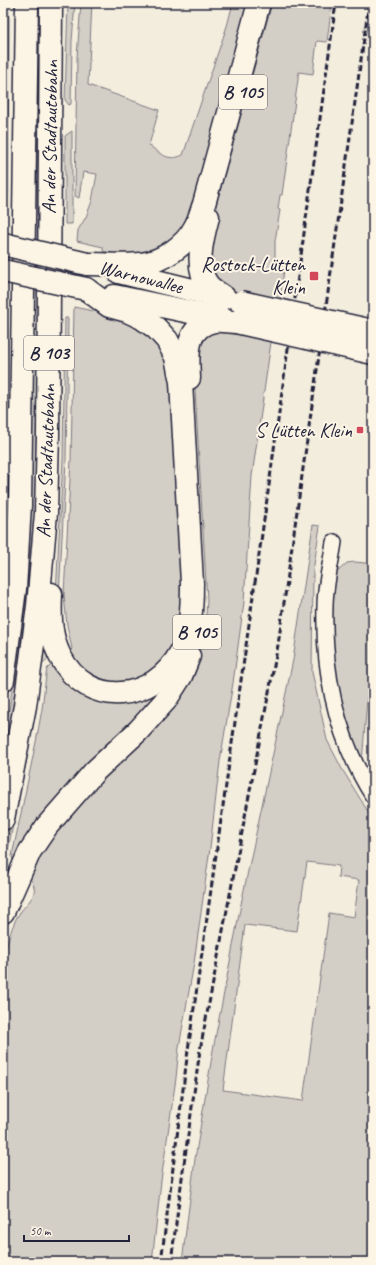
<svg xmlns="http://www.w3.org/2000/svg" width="376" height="1265" font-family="Caveat,sans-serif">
  <rect width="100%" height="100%" fill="#f3edde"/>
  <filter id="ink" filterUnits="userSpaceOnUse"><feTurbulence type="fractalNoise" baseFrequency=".025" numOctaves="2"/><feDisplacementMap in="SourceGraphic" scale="8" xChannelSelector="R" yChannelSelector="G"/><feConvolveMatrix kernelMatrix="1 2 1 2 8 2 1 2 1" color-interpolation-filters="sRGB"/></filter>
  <g filter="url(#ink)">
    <g fill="#d4cfc6" stroke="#7b7880" fill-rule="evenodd">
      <polygon points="4,3 7,3 9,19 8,194 6,194 7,29"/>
      <polygon points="36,3 42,3 35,517 30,592 14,705 3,771 3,739 10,704 17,651 29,518 32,408"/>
      <polygon points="68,3 75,3 72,41 71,104 69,105 65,100"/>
      <path d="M81 3H92L88 85 159 110 149 145C160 154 169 162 183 155L227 26 233 3H253L192 220 169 248 131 258 103 251V247L77 241 78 230 86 217 92 201 97 174 83 172 79 198 75 196 77 57Z"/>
      <polygon points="272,3 332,3 327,42 317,41 313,74 299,72 282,195 280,195 278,209 280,210 275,241 275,257 284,270 280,300 229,290 209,271 212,220"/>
      <polygon points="72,131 72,224 65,224 65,136"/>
      <polygon points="74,307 98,312 128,320 156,341 173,376 186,607 169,660 136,684 97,682 67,654 72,649 67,625 64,595 71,460"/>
      <polygon points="65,318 68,318 66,460 59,596 56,595 63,459"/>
      <polygon points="4,327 7,327 3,410"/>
      <path d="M219 330 271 342 252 476 244 602 233 683 220 761 210 848 194 963 179 1047 176 1078 161 1181 152 1262H3V957C7 945 10 931 16 919 25 901 46 895 26 874L34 857 189 677C200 649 206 630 207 600L193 354 205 334Z"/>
      <polygon points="8,481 11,482 3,619 3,570 6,514 3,512 3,492 5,483"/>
      <path d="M313 525 320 526 313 571 312 672 327 740 342 769 373 820V1262H182L195 1159 213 1050 241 904 293 660ZM307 862 339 866 338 877 359 880 354 917 329 913 303 1101 223 1090 245 925 297 931Z"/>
      <polygon points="355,562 365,563 373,566 373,661 367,699 362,763 345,725 334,662 331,629 332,598 335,574 347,563"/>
      <polygon points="44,623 52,656 44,662 41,668 27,758 6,859 7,867 11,873 3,892 3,859 12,819"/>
      <polygon points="54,662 70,683 161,691 14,867 12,856 36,742 42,709 46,675 47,669"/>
    </g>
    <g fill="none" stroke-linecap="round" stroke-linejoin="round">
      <g stroke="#22223b" stroke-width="18">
        <path id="minor" d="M334 542C331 563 325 585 325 606 323 673 337 739 373 796"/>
      </g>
      <g stroke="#22223b" stroke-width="25">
        <g id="highway">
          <path d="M208 217C203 236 194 267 208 285 212 290 220 294 225 298"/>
          <path d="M89 264C106 264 124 266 141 264 162 262 186 245 195 227 199 220 201 212 204 204L259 3"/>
          <polyline points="119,272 221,297"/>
          <polyline points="114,296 223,319"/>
          <path d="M189 378C188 355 184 327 214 321 221 320 229 322 236 322"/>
          <polyline points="3,465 9,431 12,421"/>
          <path d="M51 594C50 615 50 636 60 656 88 710 154 702 181 652 191 631 192 606 192 583L181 382 176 357 167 340 156 328 142 318 127 311 109 306 86 289"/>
          <polyline points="3,680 15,589 20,505 27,3"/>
          <polyline points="3,819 25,706 38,606 46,513 48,435 51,3"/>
          <polyline points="3,912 30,851 47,826 95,771 138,731 165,701 181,676 189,656"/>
        </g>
      </g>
      <use href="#minor" stroke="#fcf5e5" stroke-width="15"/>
      <use href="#highway" stroke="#fcf5e5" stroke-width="22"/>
      <g stroke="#22223b" stroke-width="3" stroke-dasharray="6 3" stroke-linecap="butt">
        <polyline points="161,1262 188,1050 270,478 336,3"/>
        <polyline points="171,1262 182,1178 200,1050 278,645 369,3"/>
      </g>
      <g stroke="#22223b" stroke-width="25" stroke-linecap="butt">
        <g id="highway-bridge">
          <polyline points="3,244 87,264"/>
          <polyline points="3,271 86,289"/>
          <polyline points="241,302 373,331"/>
          <polyline points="236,322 373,353"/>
        </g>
      </g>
      <use href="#highway-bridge" stroke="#fcf5e5" stroke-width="22"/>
    </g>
  </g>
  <g fill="#d1495b" stroke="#fcf5e5" stroke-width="1.5">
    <rect x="309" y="271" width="10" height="10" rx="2"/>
    <rect x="356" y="426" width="8" height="8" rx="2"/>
  </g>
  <g text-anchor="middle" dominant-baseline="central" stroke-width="4" stroke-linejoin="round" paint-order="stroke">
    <g fill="#fcf5e5" stroke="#63616e" stroke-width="1">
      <rect x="219" y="75" width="48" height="34" rx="3"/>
      <rect x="24" y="336" width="50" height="34" rx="3"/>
      <rect x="173" y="615" width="48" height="34" rx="3"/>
    </g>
    <g font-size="19" font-weight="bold" fill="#22223b">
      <text x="243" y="92">B 105</text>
      <text x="49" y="353">B 103</text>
      <text x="197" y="632">B 105</text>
    </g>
    <g font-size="20" fill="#22223b" stroke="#fcf5e5">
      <text transform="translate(50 137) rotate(-89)">An der Stadtautobahn</text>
      <text transform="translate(141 277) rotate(14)">Warnowallee</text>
      <text transform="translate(46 461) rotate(-88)">An der Stadtautobahn</text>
    </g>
    <g font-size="20" fill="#22223b" stroke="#fcf5e5" text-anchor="end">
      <text x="305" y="264">Rostock-Lütten<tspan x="305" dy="23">Klein</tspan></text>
      <text x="352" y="430">S Lütten Klein</text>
    </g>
  </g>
  <rect width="376" height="1265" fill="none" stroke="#fcf5e5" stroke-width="16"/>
  <rect x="8" y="8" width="360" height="1249" fill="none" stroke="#22223b" stroke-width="1.5" filter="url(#ink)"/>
  <path d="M24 1235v6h105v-6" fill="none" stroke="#22223b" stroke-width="2"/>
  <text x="30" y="1235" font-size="12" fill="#22223b" stroke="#fcf5e5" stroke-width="3" paint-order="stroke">50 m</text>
</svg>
